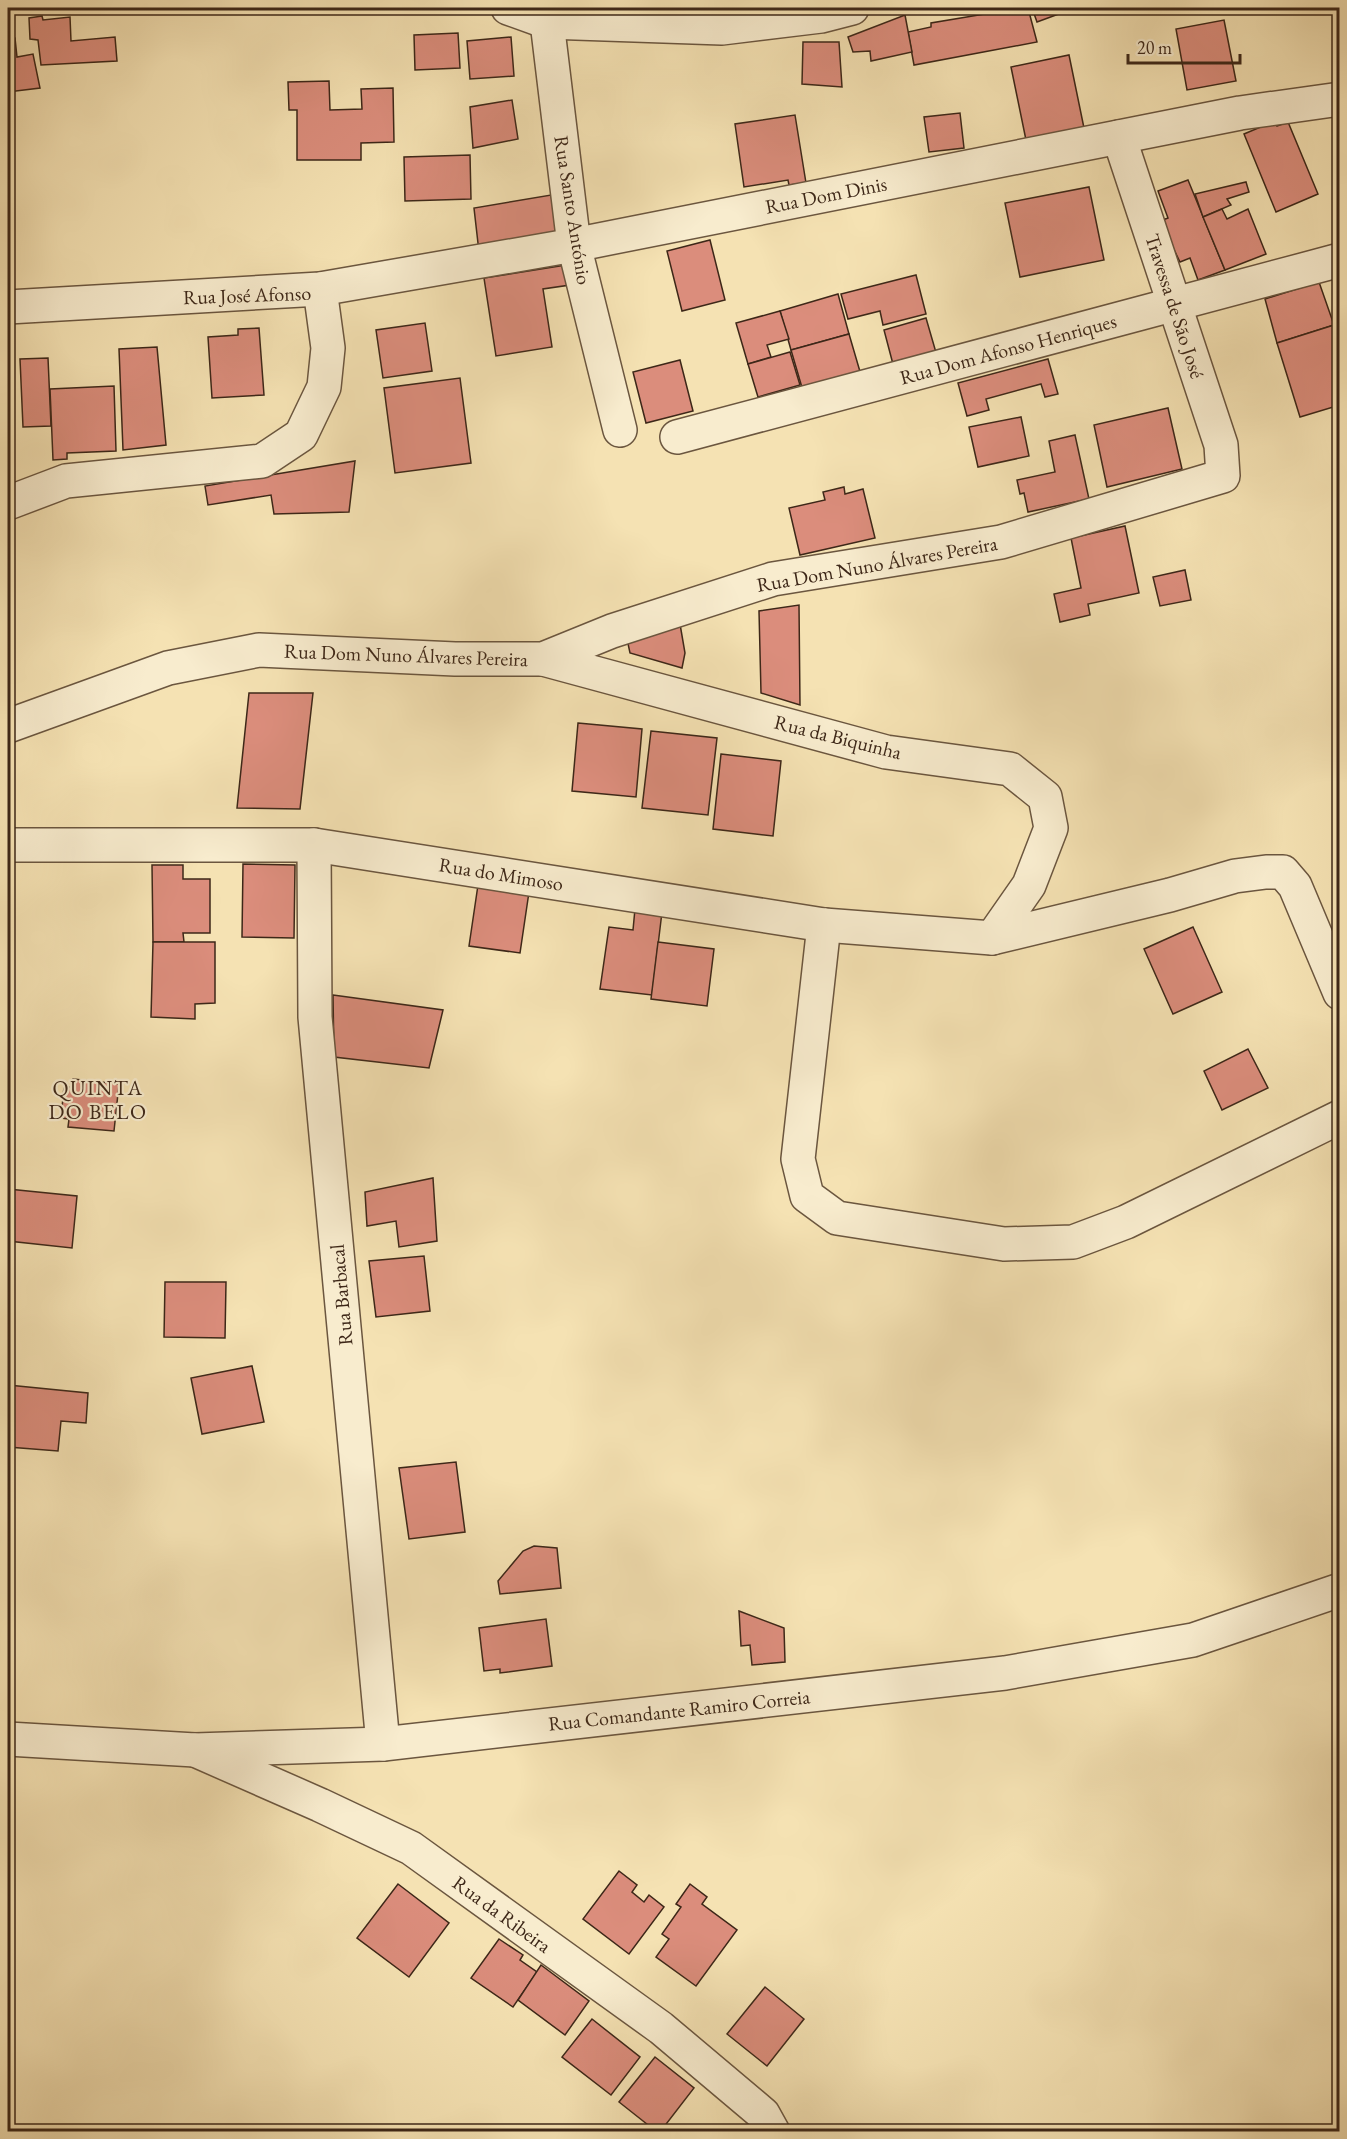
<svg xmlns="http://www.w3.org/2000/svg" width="1347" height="2139" font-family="'EB Garamond',serif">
  <rect width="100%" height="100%" fill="#f5e2b3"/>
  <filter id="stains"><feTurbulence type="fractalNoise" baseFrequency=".00333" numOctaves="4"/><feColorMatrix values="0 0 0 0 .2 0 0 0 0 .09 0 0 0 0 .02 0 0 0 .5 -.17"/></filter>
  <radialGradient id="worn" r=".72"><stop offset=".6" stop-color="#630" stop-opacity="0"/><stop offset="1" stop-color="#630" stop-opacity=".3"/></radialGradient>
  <g fill="#db8d7c" stroke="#3d2718" stroke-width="1.5">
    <polygon points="1002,8 1028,8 1037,42 914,65 908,32 931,27 931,23 1003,11"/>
    <polygon points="1032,8 1075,8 1037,22"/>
    <polygon points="905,15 912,52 871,61 870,51 853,52 848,37"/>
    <polygon points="42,16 43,20 70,17 71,41 115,37 117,61 41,65 38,40 30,39 29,18"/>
    <polygon points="1224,20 1236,81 1187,90 1176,29"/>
    <polygon points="458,33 460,68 415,70 414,35"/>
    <polygon points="511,37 514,76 470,79 467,41"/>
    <polygon points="15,38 17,57 33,54 40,88 8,92 8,39"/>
    <polygon points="803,42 839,42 842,87 802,84"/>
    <polygon points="1069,55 1084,128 1026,140 1011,67"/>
    <polygon points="329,81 330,110 362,109 361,89 393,88 394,142 361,143 361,160 297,160 297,110 289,110 288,82"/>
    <polygon points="512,100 518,139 473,148 470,107"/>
    <polygon points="960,113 964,148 929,152 924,117"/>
    <polygon points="795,115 806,183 789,185 788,180 744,187 735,124"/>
    <polygon points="1275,121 1277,126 1288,122 1318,194 1276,212 1244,134"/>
    <polygon points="470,155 471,199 405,201 404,157"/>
    <polygon points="1188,180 1225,270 1198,280 1190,258 1180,262 1160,221 1168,218 1158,191"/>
    <polygon points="1246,182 1249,192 1227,199 1231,205 1203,217 1195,194"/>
    <polygon points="1089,187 1104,260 1020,277 1005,203"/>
    <polygon points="551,195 560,241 479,252 474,208"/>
    <polygon points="1222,209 1227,219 1248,209 1266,254 1225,270 1203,217"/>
    <polygon points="710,240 725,300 682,311 667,251"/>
    <polygon points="566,265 570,285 543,289 552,347 496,356 484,278"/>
    <polygon points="916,275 926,314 883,325 880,311 848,319 841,294"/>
    <polygon points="1319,282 1334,325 1277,343 1265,299"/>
    <polygon points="838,294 849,334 791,350 780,311"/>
    <polygon points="780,311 789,339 767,345 771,357 748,364 736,323"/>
    <polygon points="926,318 937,356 894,368 884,330"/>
    <polygon points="425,323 432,371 383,378 376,330"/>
    <polygon points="1334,325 1340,342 1340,405 1300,417 1277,343"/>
    <polygon points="259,328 264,395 212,398 208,337 238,335 238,329"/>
    <polygon points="849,334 861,375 803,391 791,350"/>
    <polygon points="157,347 166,445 123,450 119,349"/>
    <polygon points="790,352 800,385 758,397 748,364"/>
    <polygon points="48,358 51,426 23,427 20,359"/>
    <polygon points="1048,359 1058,394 1045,397 1041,384 986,399 989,410 967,416 958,383"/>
    <polygon points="680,360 693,411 646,423 633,372"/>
    <polygon points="460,378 471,463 395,473 384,388"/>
    <polygon points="114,386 116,451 67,453 67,459 53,460 50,389"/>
    <polygon points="1168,408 1182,469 1107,487 1094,425"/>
    <polygon points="1021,417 1029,456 978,467 969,427"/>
    <polygon points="1075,435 1089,499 1028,512 1024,493 1020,494 1017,480 1055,472 1049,441"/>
    <polygon points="355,461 349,512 274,514 271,495 208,505 205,486"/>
    <polygon points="844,487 845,494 863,489 875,538 800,555 789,508 825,500 823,492"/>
    <polygon points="1125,526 1139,593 1088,604 1090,615 1060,622 1054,594 1081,588 1071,538"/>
    <polygon points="1185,570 1191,600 1160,606 1153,577"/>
    <polygon points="799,605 800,705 761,693 759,611"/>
    <polygon points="680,624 685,653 682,668 630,653 627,639"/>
    <polygon points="249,693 313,693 300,809 237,808"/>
    <polygon points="578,723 642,729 636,797 572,791"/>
    <polygon points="651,731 717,738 708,815 642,808"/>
    <polygon points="721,754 781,761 773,836 713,829"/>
    <polygon points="243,864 295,865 294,938 242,937"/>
    <polygon points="152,865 183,865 183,879 210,879 210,933 183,933 184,942 153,942"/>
    <polygon points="478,885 529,892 520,953 469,946"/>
    <polygon points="635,909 662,912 652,995 600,989 609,927 633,930"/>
    <polygon points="1193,927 1222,992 1173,1014 1144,949"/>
    <polygon points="153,942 215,942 215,1003 195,1004 195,1019 151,1017"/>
    <polygon points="658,942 714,949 707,1006 651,999"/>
    <polygon points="333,995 443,1010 429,1068 334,1057"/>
    <polygon points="1248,1049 1268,1088 1222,1110 1204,1071"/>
    <polygon points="73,1079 119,1084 114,1131 68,1127 69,1119 61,1118 64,1087 72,1087"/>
    <polygon points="433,1178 437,1241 399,1247 396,1221 367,1226 365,1192"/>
    <polygon points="8,1189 77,1196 72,1248 8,1241"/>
    <polygon points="424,1256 430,1311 376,1317 369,1261"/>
    <polygon points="165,1282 226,1282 225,1338 164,1337"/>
    <polygon points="252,1366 264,1422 202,1434 191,1378"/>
    <polygon points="8,1385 88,1393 86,1423 61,1421 58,1451 8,1447"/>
    <polygon points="456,1462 465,1532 409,1539 399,1468"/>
    <polygon points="534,1546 557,1548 561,1588 500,1594 498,1581 523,1551"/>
    <polygon points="739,1611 784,1628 785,1662 752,1665 750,1645 741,1646"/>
    <polygon points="546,1619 552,1666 500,1673 500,1669 484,1671 479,1628"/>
    <polygon points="619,1871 637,1885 632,1892 644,1902 649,1895 664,1907 629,1954 583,1919"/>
    <polygon points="398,1884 449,1923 409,1977 357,1938"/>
    <polygon points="690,1884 707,1897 702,1904 737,1930 696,1986 656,1957 669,1939 662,1934 681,1907 676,1904"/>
    <polygon points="499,1939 523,1955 520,1960 537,1972 513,2007 471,1978"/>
    <polygon points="541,1965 589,2001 565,2035 518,2000"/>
    <polygon points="765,1987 804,2019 767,2066 727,2034"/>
    <polygon points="592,2019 640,2057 611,2095 562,2057"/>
    <polygon points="655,2057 694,2088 660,2132 657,2132 619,2102"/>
  </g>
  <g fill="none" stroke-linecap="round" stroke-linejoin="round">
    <g stroke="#6b563f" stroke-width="36">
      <g id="minor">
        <polyline points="508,8 547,22 722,28 821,16 852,8"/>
        <polyline points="547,22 574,245 620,430"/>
        <polyline points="8,307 320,289 574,245 1240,113 1333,100"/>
        <polyline points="677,437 1340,260"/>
        <polyline points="8,503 66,481 262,461 301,435 324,387 328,348 320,289"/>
        <polyline points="543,659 886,752 1010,769 1045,797 1051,828 1029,885 992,938"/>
        <polyline points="8,726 168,668 259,650 455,659 543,659 612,631 773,579 1001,542 1223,476 1221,445 1119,137"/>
        <polyline points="8,845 314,845 824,925 992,938 1170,895 1235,876 1266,872 1283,872 1295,886 1340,993"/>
        <polyline points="314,845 315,1017 383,1744"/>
        <polyline points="824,925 798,1159 807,1196 837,1218 1004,1244 1073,1242 1126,1222 1340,1117"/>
        <polyline points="195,1750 320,1805 411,1848 661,2028 763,2114 773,2132"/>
      </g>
    </g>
    <g stroke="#6b563f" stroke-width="36">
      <polyline id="tertiary" points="8,1739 195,1750 383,1744 1005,1673 1193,1640 1340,1590"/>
    </g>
    <use href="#minor" stroke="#f8ecce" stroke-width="33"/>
    <use href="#tertiary" stroke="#f8ecce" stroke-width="33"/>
  </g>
  <g text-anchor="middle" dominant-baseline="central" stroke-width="4.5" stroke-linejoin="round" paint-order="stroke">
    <g font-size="20" fill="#3d2718" stroke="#f8ecce">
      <text transform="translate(826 195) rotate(-11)">Rua Dom Dinis</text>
      <text transform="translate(573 210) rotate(81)">Rua Santo António</text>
      <text transform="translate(247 295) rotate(-2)">Rua José Afonso</text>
      <text transform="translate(1175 306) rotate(72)">Travessa de São José</text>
      <text transform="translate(1008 349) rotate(-15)">Rua Dom Afonso Henriques</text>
      <text transform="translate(877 564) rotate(-10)">Rua Dom Nuno Álvares Pereira</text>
      <text transform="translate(406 655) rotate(2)">Rua Dom Nuno Álvares Pereira</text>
      <text transform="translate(838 737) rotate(14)">Rua da Biquinha</text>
      <text transform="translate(501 874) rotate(9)">Rua do Mimoso</text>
      <text transform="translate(341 1295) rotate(-95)">Rua Barbacal</text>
      <text transform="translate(679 1710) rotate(-6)">Rua Comandante Ramiro Correia</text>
      <text transform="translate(502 1914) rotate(36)">Rua da Ribeira</text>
    </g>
    <g font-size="21" letter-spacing="1.5" fill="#3d2718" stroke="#f8ecce">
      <text x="98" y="1087">QUINTA<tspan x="98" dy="24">DO BELO</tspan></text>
    </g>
  </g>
  <rect width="1347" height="2139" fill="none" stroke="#f5e2b3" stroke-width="30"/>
  <rect x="9" y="9" width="1329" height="2121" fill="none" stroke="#3d2718" stroke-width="3"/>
  <rect x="15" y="15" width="1317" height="2109" fill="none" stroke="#3d2718" stroke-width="1.5"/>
  <path d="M1128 54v9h112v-9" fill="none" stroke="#3d2718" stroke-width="3"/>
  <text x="1137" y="54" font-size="18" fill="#3d2718" stroke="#f8ecce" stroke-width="4.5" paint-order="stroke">20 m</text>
  <rect width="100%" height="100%" filter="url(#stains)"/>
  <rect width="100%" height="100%" fill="url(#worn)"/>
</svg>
